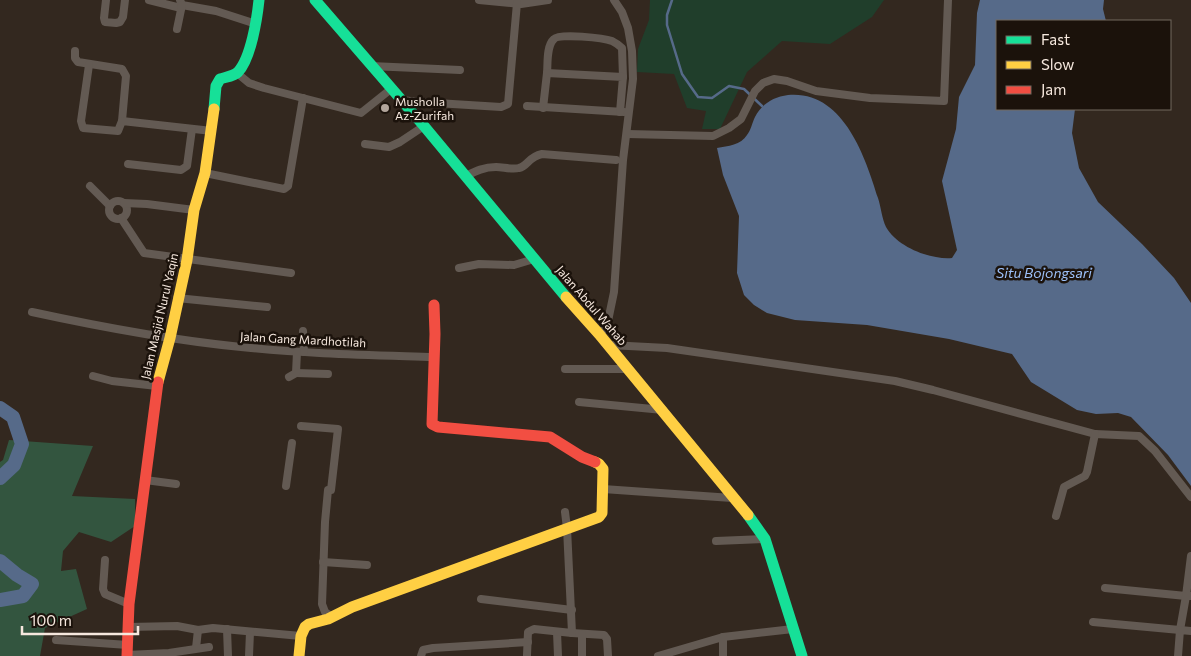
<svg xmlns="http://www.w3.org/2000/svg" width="1191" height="656" font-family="Commissioner,sans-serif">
  <rect width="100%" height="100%" fill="#33281f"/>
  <polygon fill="#203e2b" points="650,0 884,0 872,17 830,44 782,41 747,72 720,129 702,129 706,111 687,108 674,74 637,72 638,49 649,20"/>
  <polygon fill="#33553f" points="9,440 93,446 72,496 135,499 135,526 111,542 79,532 63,551 61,571 76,569 87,609 45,628 40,656 0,656 0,462 3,460"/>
  <path fill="#566a89" d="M980 0H1104L1103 9 1106 21H997V109H1075L1072 133 1079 168 1098 202 1142 244 1174 278 1191 303V486L1168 455 1131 417 1118 413 1096 414 1077 410 1031 382 1012 354 949 339 867 325 795 320 767 313 754 305 744 295 737 273 739 216 723 175 717 148C728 146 741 145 747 135 751 130 752 123 755 117 762 104 773 97 788 95 843 90 865 156 878 198 881 207 882 219 886 227 897 247 931 260 952 258L957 250 942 181 956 129 959 97 975 65 977 13Z"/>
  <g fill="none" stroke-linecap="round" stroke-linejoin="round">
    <polyline stroke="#566a89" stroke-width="2.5" points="672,0 667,15 667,25 682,74 698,97 712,98 729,86 744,89 762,106"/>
    <g stroke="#566a89" stroke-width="14">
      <polyline points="0,408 13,417 22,444 14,465 0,478"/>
      <polyline points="0,561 17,575 32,584 23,596 0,600"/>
    </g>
    <g stroke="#635a53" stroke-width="8">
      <polyline points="106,0 104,18 105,22 116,23 120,22 123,17 125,0"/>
      <polyline points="149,0 181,8"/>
      <polyline points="180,0 182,5 216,11 256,24"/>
      <polyline points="479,0 521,4 548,0"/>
      <polyline points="177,29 182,5"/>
      <polyline points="75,51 75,58 78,62 122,69 126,76 122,121"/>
      <polyline points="89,65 81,121 83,128 118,131 122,121 212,131"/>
      <polyline points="371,66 460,70"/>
      <polyline points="237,73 249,83 264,88 361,113 391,89"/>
      <path d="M547 73C548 64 546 46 554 39 559 33 604 38 612 41 616 43 619 45 622 48L623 77"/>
      <polyline points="401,100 420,102 501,107 508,104 517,3"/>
      <polyline points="527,106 624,112"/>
      <polyline points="543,108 547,73 623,77 620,112"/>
      <polyline points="627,134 713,136 729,128 741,119 755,91 763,83 774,79 787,81 816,91 870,98 944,101 948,0"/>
      <polyline points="365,144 389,147 400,142 424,126"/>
      <polyline points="128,164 181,170 187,166 192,129"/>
      <polyline points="205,173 284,189 288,186 303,98"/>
      <path d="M466 176C476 171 484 167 496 167 503 167 512 170 519 168 528 166 528 157 542 154L616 160"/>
      <polyline points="90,186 110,206"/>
      <circle cx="118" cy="210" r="9"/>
      <polyline points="124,203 147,204 194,210"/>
      <polyline points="121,218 144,253 291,273"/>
      <polyline points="459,268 479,264 514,265 534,259"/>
      <polyline points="177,298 267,307"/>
      <path d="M32 312C101 327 171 340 241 347 305 354 370 355 434 357"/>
      <polyline points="303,331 304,352"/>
      <polyline points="599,334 605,328 608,321 614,292 623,160 633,79 632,51 628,28 622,12 614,0"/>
      <polyline points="609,345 667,348 895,381 933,390 1095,434 1139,436 1155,451 1191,497"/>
      <polyline points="565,369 628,369"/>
      <polyline points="296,373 328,374"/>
      <polyline points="93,376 112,381 157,386"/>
      <polyline points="289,377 296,373 297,352"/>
      <polyline points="579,402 663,410"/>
      <polyline points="301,426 338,429 331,490"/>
      <polyline points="145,480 176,484"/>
      <polyline points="286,486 292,443"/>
      <polyline points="603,489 732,498"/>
      <polyline points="328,490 325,522 322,604 325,612 332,617"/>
      <polyline points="1056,516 1064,487 1085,476 1087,472 1095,434"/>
      <polyline points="716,541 765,539"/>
      <polyline points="105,560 103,589 105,594 129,604"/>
      <polyline points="323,562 367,565"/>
      <polyline points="1105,588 1186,596 1191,556"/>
      <polyline points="481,599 572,610"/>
      <polyline points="1093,622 1180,630 1186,596 1191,596"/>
      <polyline points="128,627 177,626 198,630 213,628 301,636"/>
      <polyline points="227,629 228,656"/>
      <polyline points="557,632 558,656"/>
      <polyline points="572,633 604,635 607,639 608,656"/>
      <polyline points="582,634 582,656"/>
      <polyline points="56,640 128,645"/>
      <polyline points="196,648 198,630"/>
      <polyline points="127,655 169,653 209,647"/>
      <polyline points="527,655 528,632 534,629 572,633 567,528 565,512"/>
      <polyline points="249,656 250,632"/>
      <polyline points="421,656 423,650 433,648 528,642"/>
      <polyline points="658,656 723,637 793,629"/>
      <polyline points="723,656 723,637"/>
      <polyline points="1178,656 1180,630 1191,631"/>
    </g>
    <g stroke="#16e098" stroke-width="11">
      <polyline points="315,0 424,126 566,297"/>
      <path d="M214 109 216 86 220 79C226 77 234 76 238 72 251 58 257 19 259 0"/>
      <polyline points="748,515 765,539 802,656"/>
    </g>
    <g stroke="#ffcf43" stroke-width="11">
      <polyline points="566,297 599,334 748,515"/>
      <polyline points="158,382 170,338 187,260 194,210 205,173 214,109"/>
      <polyline points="299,656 301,636 305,627 309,624 328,619 352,607 599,517 602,513 603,469 599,464 595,462"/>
    </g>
    <g stroke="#f24e42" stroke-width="11">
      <polyline points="434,305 435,334 432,424 438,427 550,437 582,457 595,462"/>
      <polyline points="127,656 129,604 158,382"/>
    </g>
  </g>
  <circle fill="#b2a59b" stroke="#1b120b" stroke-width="2" cx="385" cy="108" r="5"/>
  <g text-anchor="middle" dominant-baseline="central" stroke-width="5" stroke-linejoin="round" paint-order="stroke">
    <g font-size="12" fill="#f6e8de" stroke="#1b120b" text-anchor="start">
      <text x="395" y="101">Musholla<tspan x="395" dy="14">Az-Zurifah</tspan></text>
    </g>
    <g font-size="12" fill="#f6e8de" stroke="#1b120b">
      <text transform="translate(592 305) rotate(49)">Jalan Abdul Wahab</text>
      <text transform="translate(159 316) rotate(-77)">Jalan Masjid Nurul Yaqin</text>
      <text transform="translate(303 339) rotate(3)">Jalan Gang Mardhotilah</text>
    </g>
    <g font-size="14" font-style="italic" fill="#9cc0f9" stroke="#1b120b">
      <text x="1044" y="272">Situ Bojongsari</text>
    </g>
  </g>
  <rect x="996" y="20" width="175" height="90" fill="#1b120b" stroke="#73685f"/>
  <rect x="1006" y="36" width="25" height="8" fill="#16e098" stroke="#73685f"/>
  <text x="1041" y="45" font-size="15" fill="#f6e8de">Fast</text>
  <rect x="1006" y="61" width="25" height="8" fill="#ffcf43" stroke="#73685f"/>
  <text x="1041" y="70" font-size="15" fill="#f6e8de">Slow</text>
  <rect x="1006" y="86" width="25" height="8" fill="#f24e42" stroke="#73685f"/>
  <text x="1041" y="95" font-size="15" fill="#f6e8de">Jam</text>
  <path d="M22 626v8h116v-8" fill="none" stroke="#f6e8de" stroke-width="2.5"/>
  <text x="30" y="626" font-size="15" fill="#f6e8de" stroke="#1b120b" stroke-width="4" paint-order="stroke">100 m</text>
</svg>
